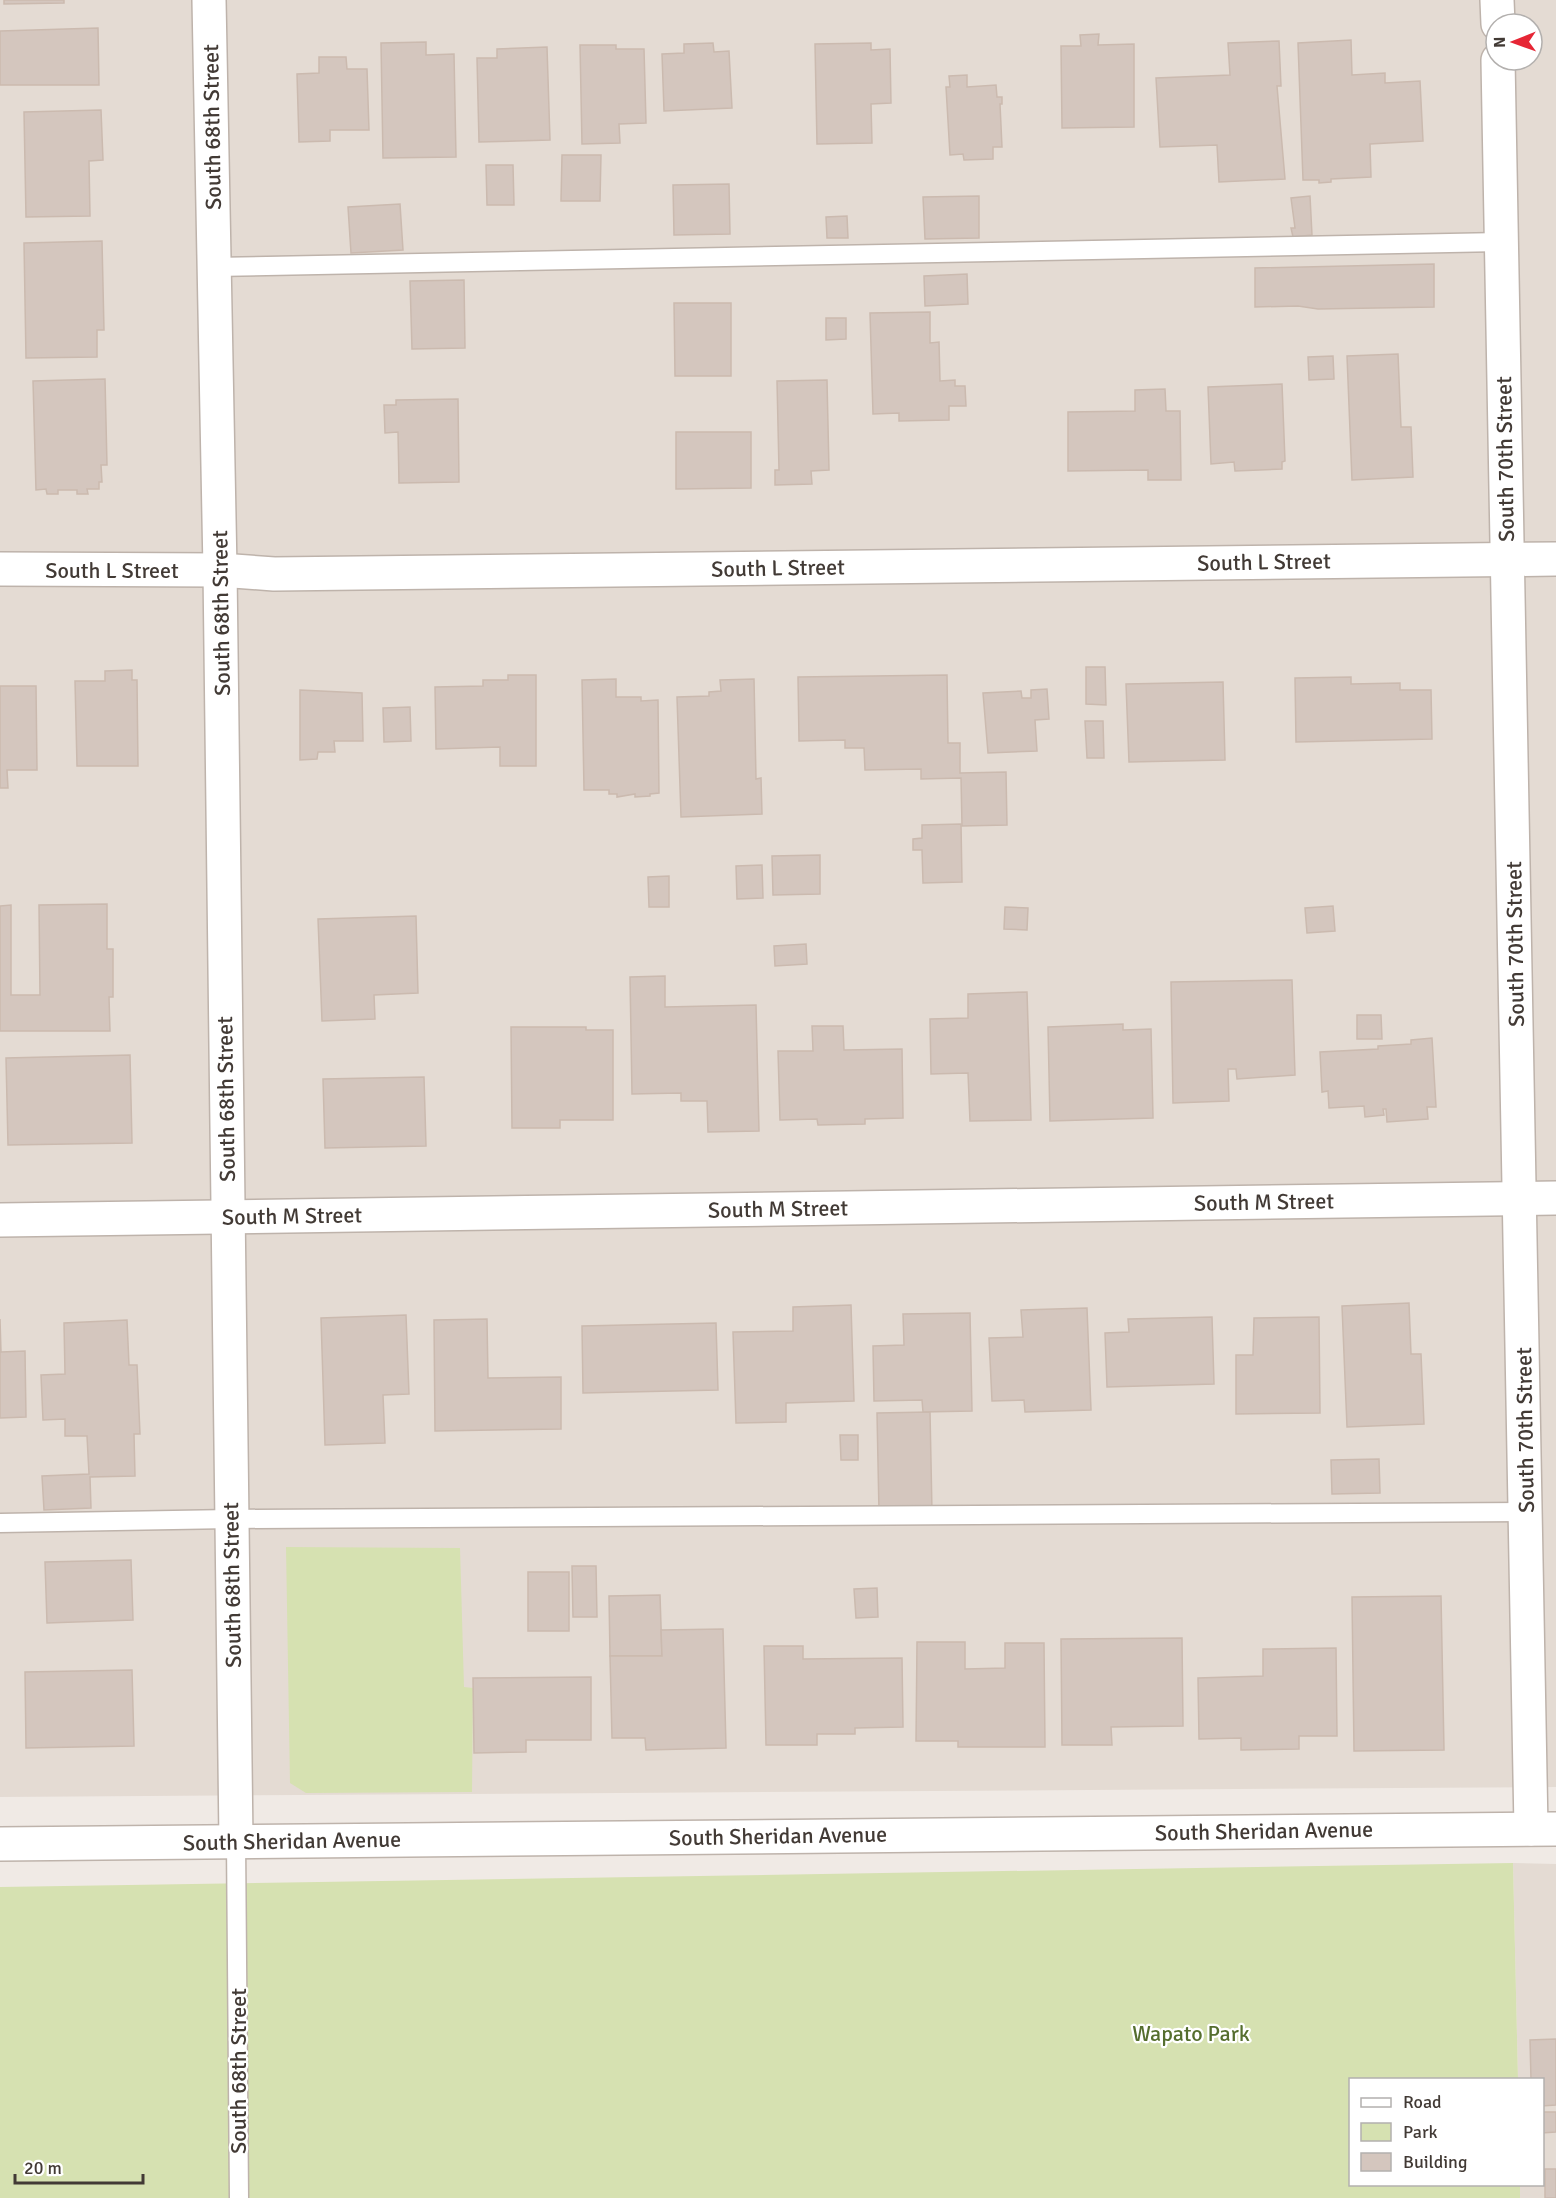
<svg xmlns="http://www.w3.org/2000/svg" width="1556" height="2198" font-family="Signika,sans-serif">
  <rect width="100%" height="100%" fill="#f0eae5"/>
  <g fill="#e4dbd3" fill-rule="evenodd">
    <path d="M0 0H1556V1787L0 1797ZM1496 24H1532V60H1496Z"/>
    <polygon points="1513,1863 1556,1864 1556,2198 1520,2198 1520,2185 1542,2184 1542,2080 1518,2079"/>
  </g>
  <g fill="#d6e1b1">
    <polygon points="286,1547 460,1548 464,1687 473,1688 472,1792 306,1793 290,1783"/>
    <polygon points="1513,1863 1518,2079 1350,2080 1350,2184 1520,2185 1520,2198 0,2198 0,1887"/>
  </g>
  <g fill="#d4c6be" stroke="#cbbaaf" stroke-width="1.5">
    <polygon points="4,0 64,0 64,3 4,4"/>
    <polygon points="98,28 99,85 0,85 0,31"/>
    <polygon points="1099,34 1098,45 1134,44 1134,127 1062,128 1061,46 1081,46 1080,35"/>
    <polygon points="1351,40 1352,75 1385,73 1385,83 1420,81 1423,141 1370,144 1371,177 1331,179 1331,182 1319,183 1319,180 1303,180 1298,43"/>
    <polygon points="1279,41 1281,86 1277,86 1285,179 1219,182 1217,145 1160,147 1156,78 1230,75 1228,43"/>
    <polygon points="426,42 426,55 454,54 456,157 383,158 381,43"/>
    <polygon points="713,43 714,52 729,51 732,108 664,111 662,54 684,53 684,44"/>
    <polygon points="871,43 871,50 890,49 891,103 871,104 872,143 817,144 815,44"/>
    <polygon points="580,45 616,45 616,49 644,49 646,123 619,124 620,143 582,144"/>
    <polygon points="547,47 550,140 479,142 477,58 497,58 497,49"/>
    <polygon points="319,57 346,57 347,69 367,69 369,130 330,130 330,141 299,142 297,74 319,73"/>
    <polygon points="967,75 967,87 996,85 997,97 1002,97 1002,104 1000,104 1002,147 993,147 993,159 964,160 963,154 950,155 946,87 950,87 949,76"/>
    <polygon points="101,110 103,160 89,161 90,216 26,217 24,112"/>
    <polygon points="562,155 601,155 600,201 561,201"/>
    <polygon points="486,165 513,165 514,205 487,205"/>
    <polygon points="729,184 730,234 674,235 673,185"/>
    <polygon points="979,196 979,238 925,239 923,197"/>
    <polygon points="1310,196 1312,235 1293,237 1291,228 1295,228 1291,198"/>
    <polygon points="400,204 403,250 351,253 348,207"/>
    <polygon points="847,216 848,238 827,238 826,217"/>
    <polygon points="102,241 104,330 97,330 97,357 26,358 24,243"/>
    <polygon points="1434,264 1434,307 1318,309 1298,306 1255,307 1255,268"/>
    <polygon points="967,274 968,304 925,306 924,276"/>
    <polygon points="464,280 465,348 412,349 410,281"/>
    <polygon points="674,303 731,303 731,376 675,376"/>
    <polygon points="930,312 930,343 939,342 940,381 955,380 955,386 965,386 966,406 949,406 949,420 899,421 899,413 873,414 870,313"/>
    <polygon points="826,318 846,318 846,339 826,340"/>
    <polygon points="1398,354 1401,427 1411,427 1413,477 1352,480 1347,356"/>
    <polygon points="1333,356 1334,379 1309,380 1308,357"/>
    <polygon points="105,379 107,465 101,465 102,482 99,482 99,489 87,489 88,494 77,494 77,490 58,490 58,494 47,494 46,489 36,490 33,381"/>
    <polygon points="827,380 829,470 811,471 812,484 775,485 775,470 779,470 777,381"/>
    <polygon points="1282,384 1285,461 1282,462 1282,469 1235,471 1234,462 1211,464 1208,387"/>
    <polygon points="1165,389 1166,411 1180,411 1181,480 1148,480 1148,470 1068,471 1068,412 1135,411 1135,390"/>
    <polygon points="458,399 459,482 399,483 398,432 385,433 384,405 396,405 396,400"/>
    <polygon points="676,432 751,432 751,488 676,489"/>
    <polygon points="1086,667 1105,667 1106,705 1086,704"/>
    <polygon points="132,670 132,680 137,680 138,766 77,766 75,681 105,681 105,671"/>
    <polygon points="508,675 536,675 536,766 500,766 500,747 436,749 435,687 483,686 483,680 508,680"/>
    <polygon points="947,675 948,743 960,743 960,773 1006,772 1007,825 962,826 961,778 921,779 921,769 865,770 864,748 845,748 845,740 799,741 798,677"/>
    <polygon points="1351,677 1351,684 1400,683 1400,690 1431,690 1432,739 1296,742 1295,678"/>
    <polygon points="616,679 616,697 641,697 641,701 658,700 659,793 650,794 650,796 635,797 635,794 617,797 617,794 609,794 609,790 584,790 582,680"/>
    <polygon points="754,679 756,779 761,778 762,814 681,817 677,697 709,696 709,692 721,691 720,680"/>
    <polygon points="1223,682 1225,760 1129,762 1126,684"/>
    <polygon points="0,686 36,686 37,770 7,770 8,788 0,788"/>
    <polygon points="1047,689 1049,719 1035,720 1037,751 988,753 983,693 1021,691 1022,698 1031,698 1031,690"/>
    <polygon points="300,690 362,693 363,741 334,741 335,752 318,752 317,759 300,760"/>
    <polygon points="410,707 411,741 384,742 383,708"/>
    <polygon points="1085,721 1103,721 1104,758 1087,758"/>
    <polygon points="961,824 962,882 923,883 922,850 913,850 913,839 922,838 922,825"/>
    <polygon points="820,855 820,894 773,895 772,856"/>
    <polygon points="762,865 763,898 737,899 736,866"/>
    <polygon points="669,876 669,907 649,907 648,877"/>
    <polygon points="107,904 107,949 113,949 113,997 109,997 110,1031 0,1031 0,906 11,905 11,995 40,995 39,905"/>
    <polygon points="1333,906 1335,931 1307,933 1305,908"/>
    <polygon points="1005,907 1028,908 1027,930 1004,929"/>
    <polygon points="416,916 418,993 374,995 375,1019 322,1021 318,919"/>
    <polygon points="806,944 807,964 775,966 774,946"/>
    <polygon points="665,976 665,1007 756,1005 759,1131 708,1132 707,1101 681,1101 681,1093 632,1094 630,977"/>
    <polygon points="1292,980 1295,1075 1237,1079 1236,1069 1228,1069 1229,1101 1173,1103 1171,982"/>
    <polygon points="1027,992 1031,1120 970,1121 968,1073 931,1074 930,1019 968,1018 968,994"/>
    <polygon points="1357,1015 1381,1015 1382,1039 1357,1039"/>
    <polygon points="1123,1024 1123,1030 1151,1029 1153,1118 1050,1121 1048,1027"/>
    <polygon points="812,1026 843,1026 844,1050 902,1049 903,1118 865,1119 865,1124 818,1125 817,1119 780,1120 778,1051 813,1051"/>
    <polygon points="511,1027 586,1027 586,1030 613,1030 613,1120 560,1120 560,1128 512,1128"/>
    <polygon points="1432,1038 1436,1107 1427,1107 1428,1119 1387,1122 1386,1109 1383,1109 1384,1115 1365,1117 1364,1106 1329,1108 1328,1091 1322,1092 1320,1052 1378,1049 1378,1046 1411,1044 1411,1040"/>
    <polygon points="130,1055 132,1143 8,1145 6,1058"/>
    <polygon points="424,1077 426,1146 325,1148 323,1079"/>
    <polygon points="1409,1303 1411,1354 1421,1354 1424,1424 1347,1427 1342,1306"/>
    <polygon points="851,1305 854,1401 786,1403 786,1422 736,1423 733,1332 793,1331 793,1307"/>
    <polygon points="1087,1308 1091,1410 1025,1412 1024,1400 992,1401 989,1338 1023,1337 1021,1310"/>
    <polygon points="970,1313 972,1411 923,1412 922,1400 874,1401 873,1346 904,1345 903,1314"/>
    <polygon points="406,1315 409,1394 383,1395 385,1443 325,1445 321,1318"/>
    <polygon points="1212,1317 1214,1384 1107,1387 1105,1333 1129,1332 1128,1319"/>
    <polygon points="1319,1317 1320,1413 1236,1414 1236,1355 1253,1355 1254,1318"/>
    <polygon points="0,1319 1,1352 25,1351 26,1417 0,1418"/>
    <polygon points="487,1319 488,1378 561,1377 561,1429 435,1431 434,1320"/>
    <polygon points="127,1320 129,1365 137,1365 140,1434 134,1434 135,1476 90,1477 91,1508 44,1510 42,1476 89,1474 87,1436 65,1436 65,1419 43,1420 41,1375 65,1374 64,1323"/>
    <polygon points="716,1323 718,1390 583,1393 582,1326"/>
    <polygon points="930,1412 932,1512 879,1512 877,1413"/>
    <polygon points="840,1435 858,1435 858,1460 841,1460"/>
    <polygon points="1379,1459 1380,1493 1332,1494 1331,1460"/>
    <polygon points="131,1560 133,1620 47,1623 45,1562"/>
    <polygon points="572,1566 596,1566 597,1617 573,1617"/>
    <rect x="528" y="1572" width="41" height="59"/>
    <polygon points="877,1588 878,1617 856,1618 854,1589"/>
    <polygon points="660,1595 662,1656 610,1656 609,1596"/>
    <polygon points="1441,1596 1444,1750 1354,1751 1352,1597"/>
    <polygon points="723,1629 726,1748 646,1750 645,1738 612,1738 610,1656 662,1656 661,1630"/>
    <polygon points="1182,1638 1183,1726 1111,1727 1112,1745 1062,1745 1061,1639"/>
    <polygon points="917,1642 965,1642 965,1669 1005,1668 1005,1643 1044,1643 1045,1747 958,1747 958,1741 916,1741"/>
    <polygon points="764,1646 803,1646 803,1659 902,1658 903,1727 855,1728 855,1734 817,1734 817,1745 766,1745"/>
    <polygon points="1336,1648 1337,1736 1299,1736 1299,1749 1241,1750 1241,1738 1199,1739 1198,1678 1263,1676 1263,1649"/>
    <polygon points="132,1670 134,1746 26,1748 25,1672"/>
    <polygon points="591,1677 591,1740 526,1740 526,1752 474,1753 473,1678"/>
    <polygon points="1556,2039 1556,2105 1542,2106 1542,2080 1531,2080 1530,2040"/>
    <polygon points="1542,2112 1556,2112 1556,2132 1542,2133"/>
    <rect x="1545" y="2169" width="11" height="29"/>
  </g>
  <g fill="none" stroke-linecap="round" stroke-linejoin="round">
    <g stroke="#beb3ab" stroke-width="21">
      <g id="service">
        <polyline points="214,267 1501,242"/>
        <polyline points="0,1523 231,1519 1526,1512"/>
        <polyline points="236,1841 239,2198"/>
      </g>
    </g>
    <g stroke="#beb3ab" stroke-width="36">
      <g id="minor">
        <polyline points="209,0 220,570 236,1841"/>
        <polyline points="1497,0 1498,24"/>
        <polyline points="1498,60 1531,1829"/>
        <polyline points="0,569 220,570 274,574 1556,559"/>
        <polyline points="0,1220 1556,1198"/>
      </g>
    </g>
    <g stroke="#beb3ab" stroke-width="36">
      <polyline id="tertiary" points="0,1844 1556,1829"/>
    </g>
    <use href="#service" stroke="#fff" stroke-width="18"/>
    <use href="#minor" stroke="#fff" stroke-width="33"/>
    <use href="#tertiary" stroke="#fff" stroke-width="33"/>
  </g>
  <g text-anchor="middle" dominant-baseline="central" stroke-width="4.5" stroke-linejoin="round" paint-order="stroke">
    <g font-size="22" fill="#423a35" stroke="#fff">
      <text transform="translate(212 127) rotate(-91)">South 68th Street</text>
      <text transform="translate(1505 459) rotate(-91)">South 70th Street</text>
      <text transform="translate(1264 562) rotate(-1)">South L Street</text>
      <text transform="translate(778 568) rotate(-1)">South L Street</text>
      <text x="112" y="570">South L Street</text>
      <text transform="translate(221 613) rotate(-91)">South 68th Street</text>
      <text transform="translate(1515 944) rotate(-91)">South 70th Street</text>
      <text transform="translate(226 1099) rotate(-91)">South 68th Street</text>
      <text transform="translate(1264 1202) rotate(-1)">South M Street</text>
      <text transform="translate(778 1209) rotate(-1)">South M Street</text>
      <text transform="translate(292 1216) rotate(-1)">South M Street</text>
      <text transform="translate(1525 1430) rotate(-91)">South 70th Street</text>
      <text transform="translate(232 1585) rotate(-91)">South 68th Street</text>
      <text transform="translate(1264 1831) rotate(-1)">South Sheridan Avenue</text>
      <text transform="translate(778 1836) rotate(-1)">South Sheridan Avenue</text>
      <text transform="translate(292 1841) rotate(-1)">South Sheridan Avenue</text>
      <text transform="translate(238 2071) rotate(-90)">South 68th Street</text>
    </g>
    <g font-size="22" fill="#556e2e" stroke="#fff">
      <text x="1191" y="2033">Wapato Park</text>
    </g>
  </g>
  <rect x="1349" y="2078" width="195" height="108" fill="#ffffff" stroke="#b3b0ae" stroke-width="1.5"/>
  <rect x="1361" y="2098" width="30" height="9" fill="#ffffff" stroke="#b3b0ae" stroke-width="1.5"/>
  <text x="1403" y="2108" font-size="18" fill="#423a35">Road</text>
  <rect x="1361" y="2123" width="30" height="18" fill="#d6e1b1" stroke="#b3b0ae" stroke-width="1.5"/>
  <text x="1403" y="2138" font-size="18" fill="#423a35">Park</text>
  <rect x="1361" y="2153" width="30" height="18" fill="#d4c6be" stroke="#b3b0ae" stroke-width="1.5"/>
  <text x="1403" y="2168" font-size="18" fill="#423a35">Building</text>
  <g transform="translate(1514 42) rotate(269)"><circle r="28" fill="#ffffff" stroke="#b3b0ae" stroke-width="1.5"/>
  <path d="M0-4.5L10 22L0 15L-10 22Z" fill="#e62635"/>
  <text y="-9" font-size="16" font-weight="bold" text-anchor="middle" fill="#423a35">N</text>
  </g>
  <path d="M15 2174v9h128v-9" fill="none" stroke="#423a35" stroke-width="3"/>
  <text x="24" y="2174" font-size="18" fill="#423a35" stroke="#ffffff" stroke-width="4.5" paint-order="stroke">20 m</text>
</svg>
